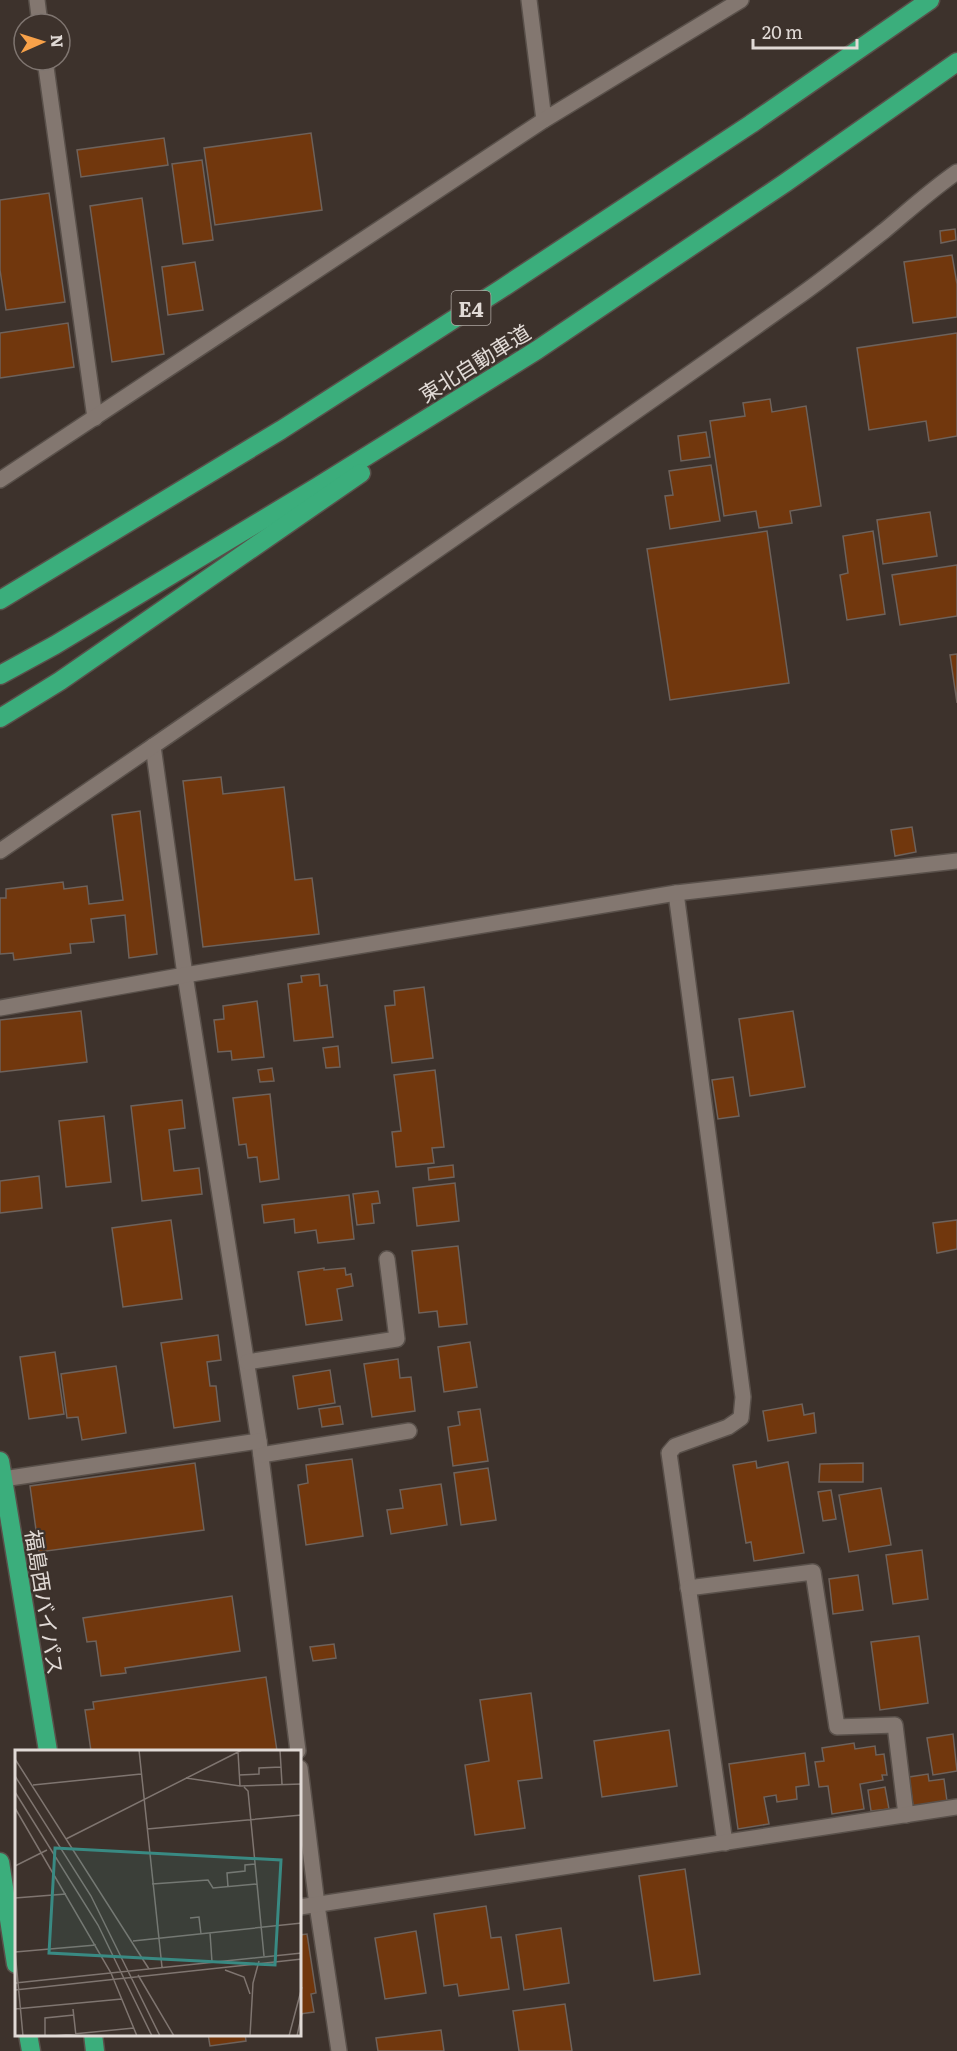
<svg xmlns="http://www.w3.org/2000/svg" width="957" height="2051" font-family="Literata,'Noto Sans JP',serif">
  <rect width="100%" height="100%" fill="#3d322c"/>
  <g fill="#71370d" stroke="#6e625b" stroke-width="1.5">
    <polygon points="311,133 322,210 215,225 204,148"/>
    <polygon points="164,138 168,165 81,177 77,150"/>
    <polygon points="202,160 213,240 183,244 172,164"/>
    <polygon points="49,193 65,302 6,310 0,270 0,200"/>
    <polygon points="142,198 164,354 112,362 90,206"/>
    <polygon points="955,229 956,240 941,243 940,231"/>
    <polygon points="952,255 957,284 957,317 913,323 904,262"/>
    <polygon points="195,262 203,310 168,315 162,267"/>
    <polygon points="68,323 74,367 0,378 0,333"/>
    <polygon points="957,333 957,436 929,441 926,421 869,430 857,348"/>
    <polygon points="770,399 772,412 806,406 821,506 790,511 792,523 759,528 756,511 724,516 710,421 745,416 743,403"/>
    <polygon points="706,432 710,457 681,461 678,436"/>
    <polygon points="711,465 720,521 670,529 665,496 673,495 669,471"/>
    <polygon points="930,512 937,556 883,564 877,520"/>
    <polygon points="767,531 789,683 670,700 647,549"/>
    <polygon points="873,531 885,614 847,620 840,575 848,573 843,536"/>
    <polygon points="957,565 957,616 900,625 892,575"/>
    <polygon points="957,654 957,703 950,655"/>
    <polygon points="221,777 223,794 284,787 295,880 312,878 319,934 203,947 183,781"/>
    <polygon points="140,811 157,954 129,958 125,915 91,919 94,942 70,944 71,953 14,960 13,953 0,954 0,898 6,898 6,889 63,882 64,889 87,886 89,904 123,900 112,815"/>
    <polygon points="912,827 916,852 895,856 891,830"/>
    <polygon points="319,974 320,986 327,985 333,1037 294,1041 288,984 302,982 301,976"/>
    <polygon points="424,987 433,1058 392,1063 385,1006 395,1005 394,991"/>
    <polygon points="257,1001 264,1057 232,1060 231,1051 218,1052 214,1020 224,1019 223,1006"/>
    <polygon points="81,1011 87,1062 0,1072 0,1020"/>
    <polygon points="793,1011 805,1087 750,1096 739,1019"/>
    <polygon points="338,1046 340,1067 326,1068 323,1048"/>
    <polygon points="272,1068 274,1081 260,1082 258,1070"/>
    <polygon points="435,1070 444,1147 432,1148 434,1163 396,1167 392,1132 401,1131 394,1075"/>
    <polygon points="733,1077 739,1116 718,1119 712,1080"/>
    <polygon points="270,1094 279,1179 260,1182 257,1157 248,1158 246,1144 239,1145 233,1098"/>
    <polygon points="182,1100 185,1128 169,1130 174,1171 199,1168 202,1194 142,1201 131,1106"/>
    <polygon points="104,1116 111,1182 66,1187 59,1121"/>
    <polygon points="453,1165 454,1177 429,1180 428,1168"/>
    <polygon points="39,1176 42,1208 0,1213 0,1181"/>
    <polygon points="455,1183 459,1221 417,1226 413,1188"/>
    <polygon points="378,1191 380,1203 372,1204 374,1223 357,1225 353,1194"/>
    <polygon points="349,1195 354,1239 318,1243 316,1230 295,1233 294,1219 264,1223 262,1205"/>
    <polygon points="171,1220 182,1299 123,1307 112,1228"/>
    <polygon points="957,1220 957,1249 937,1253 933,1223"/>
    <polygon points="458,1246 467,1324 439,1327 437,1311 419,1313 412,1251"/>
    <polygon points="324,1268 324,1270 345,1268 346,1275 351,1274 353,1286 337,1289 342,1320 306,1325 298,1272"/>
    <polygon points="218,1335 221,1360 207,1362 210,1386 216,1386 220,1421 174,1428 161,1343"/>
    <polygon points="470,1342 477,1387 444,1392 438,1347"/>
    <polygon points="55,1352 64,1414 29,1419 20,1357"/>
    <polygon points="398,1359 400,1378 411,1377 415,1411 372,1417 364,1364"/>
    <polygon points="116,1366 126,1433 82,1440 78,1417 67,1418 61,1374"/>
    <polygon points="330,1370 335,1403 298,1409 293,1376"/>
    <polygon points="802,1404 804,1415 814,1413 816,1433 768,1441 763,1411"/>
    <polygon points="340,1406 343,1424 322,1427 319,1409"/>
    <polygon points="480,1409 488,1461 453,1466 448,1427 460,1425 458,1412"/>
    <polygon points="352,1459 363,1536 306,1545 298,1485 308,1483 306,1465"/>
    <polygon points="756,1461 757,1468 788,1462 804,1553 754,1561 751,1542 746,1543 733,1465"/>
    <polygon points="195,1463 204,1530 39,1552 30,1486"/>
    <polygon points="863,1463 863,1482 819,1482 820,1464"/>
    <polygon points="488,1468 496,1520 461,1525 454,1473"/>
    <polygon points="441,1484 447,1525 391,1534 387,1510 403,1508 400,1490"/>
    <polygon points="881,1488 891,1545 849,1552 839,1495"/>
    <polygon points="831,1490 836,1519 823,1521 818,1492"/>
    <polygon points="922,1550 928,1599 893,1604 886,1555"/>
    <polygon points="858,1575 863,1610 833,1614 829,1579"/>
    <polygon points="232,1596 240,1651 125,1668 126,1673 101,1676 96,1641 87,1642 83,1618"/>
    <polygon points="919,1636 928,1703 880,1710 871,1642"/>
    <polygon points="334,1644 336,1658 313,1661 310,1647"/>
    <polygon points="266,1677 277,1751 91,1751 85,1710 94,1709 93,1702"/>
    <polygon points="531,1693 542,1778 518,1781 525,1828 475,1835 465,1765 489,1761 480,1700"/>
    <polygon points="669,1730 677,1786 602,1797 594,1741"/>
    <polygon points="953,1734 957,1771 933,1775 927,1738"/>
    <polygon points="854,1743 855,1749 875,1746 876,1755 884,1754 887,1775 882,1775 883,1780 860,1784 864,1809 832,1814 828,1786 819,1787 815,1762 824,1761 822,1748"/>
    <polygon points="805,1753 809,1785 796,1787 797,1799 777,1802 776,1795 764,1797 769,1824 738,1829 729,1764"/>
    <polygon points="928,1774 929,1781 944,1779 947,1801 913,1806 909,1777"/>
    <polygon points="885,1787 889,1809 871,1811 868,1790"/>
    <polygon points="685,1869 700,1974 654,1981 639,1876"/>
    <polygon points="486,1906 491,1938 501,1937 509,1989 459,1996 457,1984 444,1986 434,1914"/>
    <polygon points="561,1928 569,1983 524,1990 516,1935"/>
    <polygon points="416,1931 426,1993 385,1999 375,1938"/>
    <polygon points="307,1934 316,1993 311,1994 314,2012 300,2014 300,1935"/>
    <polygon points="565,2004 572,2051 519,2051 513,2011"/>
    <polygon points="441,2030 444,2051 378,2051 376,2038"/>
    <polygon points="208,2034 245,2034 246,2041 210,2046"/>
  </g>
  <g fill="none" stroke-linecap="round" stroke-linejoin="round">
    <g stroke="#59504a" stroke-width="18">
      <g id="minor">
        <polyline points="37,0 40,24"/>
        <polyline points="529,0 544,120"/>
        <polyline points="45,60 95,418"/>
        <polyline points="0,480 544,120 741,0"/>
        <polyline points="153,746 185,975 259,1441 298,1751"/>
        <path d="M0 851C266 669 532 486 795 299 825 278 855 254 884 231 908 211 931 190 957 172"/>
        <polyline points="676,893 743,1397 741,1418 728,1427 675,1446 669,1453 725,1843"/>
        <polyline points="0,1008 185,975 676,893 957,861"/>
        <polyline points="247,1362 397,1339 387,1259"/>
        <polyline points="261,1455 409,1431"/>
        <polyline points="3,1479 259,1441"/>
        <polyline points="688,1588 813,1572 837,1727 895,1725 906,1815"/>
        <polyline points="300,1768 317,1905 339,2051"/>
        <polyline points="300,1907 957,1807"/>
      </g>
    </g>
    <g stroke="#59504a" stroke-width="21">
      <g id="highway">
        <polyline points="0,600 281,430 501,289 751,124 930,0"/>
        <polyline points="0,675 55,645 317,487 537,350 785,183 957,62"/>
        <polyline points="0,718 60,681 361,473"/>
        <polyline points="0,1461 48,1751"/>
        <polyline points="0,1862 16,1964"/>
        <polyline points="28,2034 31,2051"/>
        <polyline points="93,2034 95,2051"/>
      </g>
    </g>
    <use href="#minor" stroke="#837770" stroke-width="15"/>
    <use href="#highway" stroke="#3bae7c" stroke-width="18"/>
  </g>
  <g text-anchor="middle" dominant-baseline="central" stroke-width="4.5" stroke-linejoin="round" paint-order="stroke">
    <rect fill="#3d322c" stroke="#b0a8a3" stroke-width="1.5" x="451.5" y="291" width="39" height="34" rx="4.5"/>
    <g font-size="20" font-weight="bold" fill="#e1dad6">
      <text x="471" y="308">E4</text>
    </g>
    <g font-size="21" fill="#e1dad6" stroke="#3d322c">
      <text transform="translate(474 362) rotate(-32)">東北自動車道</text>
      <text transform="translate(46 1602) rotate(81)">福島西バイパス</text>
    </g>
  </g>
  <g transform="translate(15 1750)">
    <rect width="286" height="286" fill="#3d322c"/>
    <path fill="none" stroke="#7f7570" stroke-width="1.5" d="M124 0 147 217M265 0 267 34M223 2 225 36M0 9 134 219M224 25 244 24V18L266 17M0 26 76 146 145 286M171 28 225 36 287 34M18 35 126 24M229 37 233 41 249 206M0 42 83 175 137 286M0 58 96 223 122 286M132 79 287 65M51 89 227 0M0 116 32 100M137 134 193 130 198 138 242 134M213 137 212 123 230 121V115L240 114M0 148 51 144M175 168 184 167 186 184M195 183 197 212M118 191 287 173M0 201 8 286M0 202 81 195M210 220 229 227 235 244M123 225 159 286M0 233 287 203M0 240 287 209M0 259 107 249M58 259 61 286M30 286V268L59 265M38 286 119 278M235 286 238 233 244 211M274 286 287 237M282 286 287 263"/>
    <path fill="#398a83" fill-opacity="0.15" stroke="#398a83" stroke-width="3" d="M40 98 266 110 260 215 34 203Z"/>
    <rect width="286" height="286" fill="none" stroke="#e1dad6" stroke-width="3"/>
  </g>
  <g transform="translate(42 42) rotate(87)"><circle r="28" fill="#3d322c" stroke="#7f7570" stroke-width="1.5"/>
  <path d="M0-4.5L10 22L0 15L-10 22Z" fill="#f7a149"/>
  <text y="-9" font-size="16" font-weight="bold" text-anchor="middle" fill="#e1dad6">N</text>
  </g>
  <path d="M753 39v9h104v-9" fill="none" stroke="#e1dad6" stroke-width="3"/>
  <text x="762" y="39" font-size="18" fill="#e1dad6" stroke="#3d322c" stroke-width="4.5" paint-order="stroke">20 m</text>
</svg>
